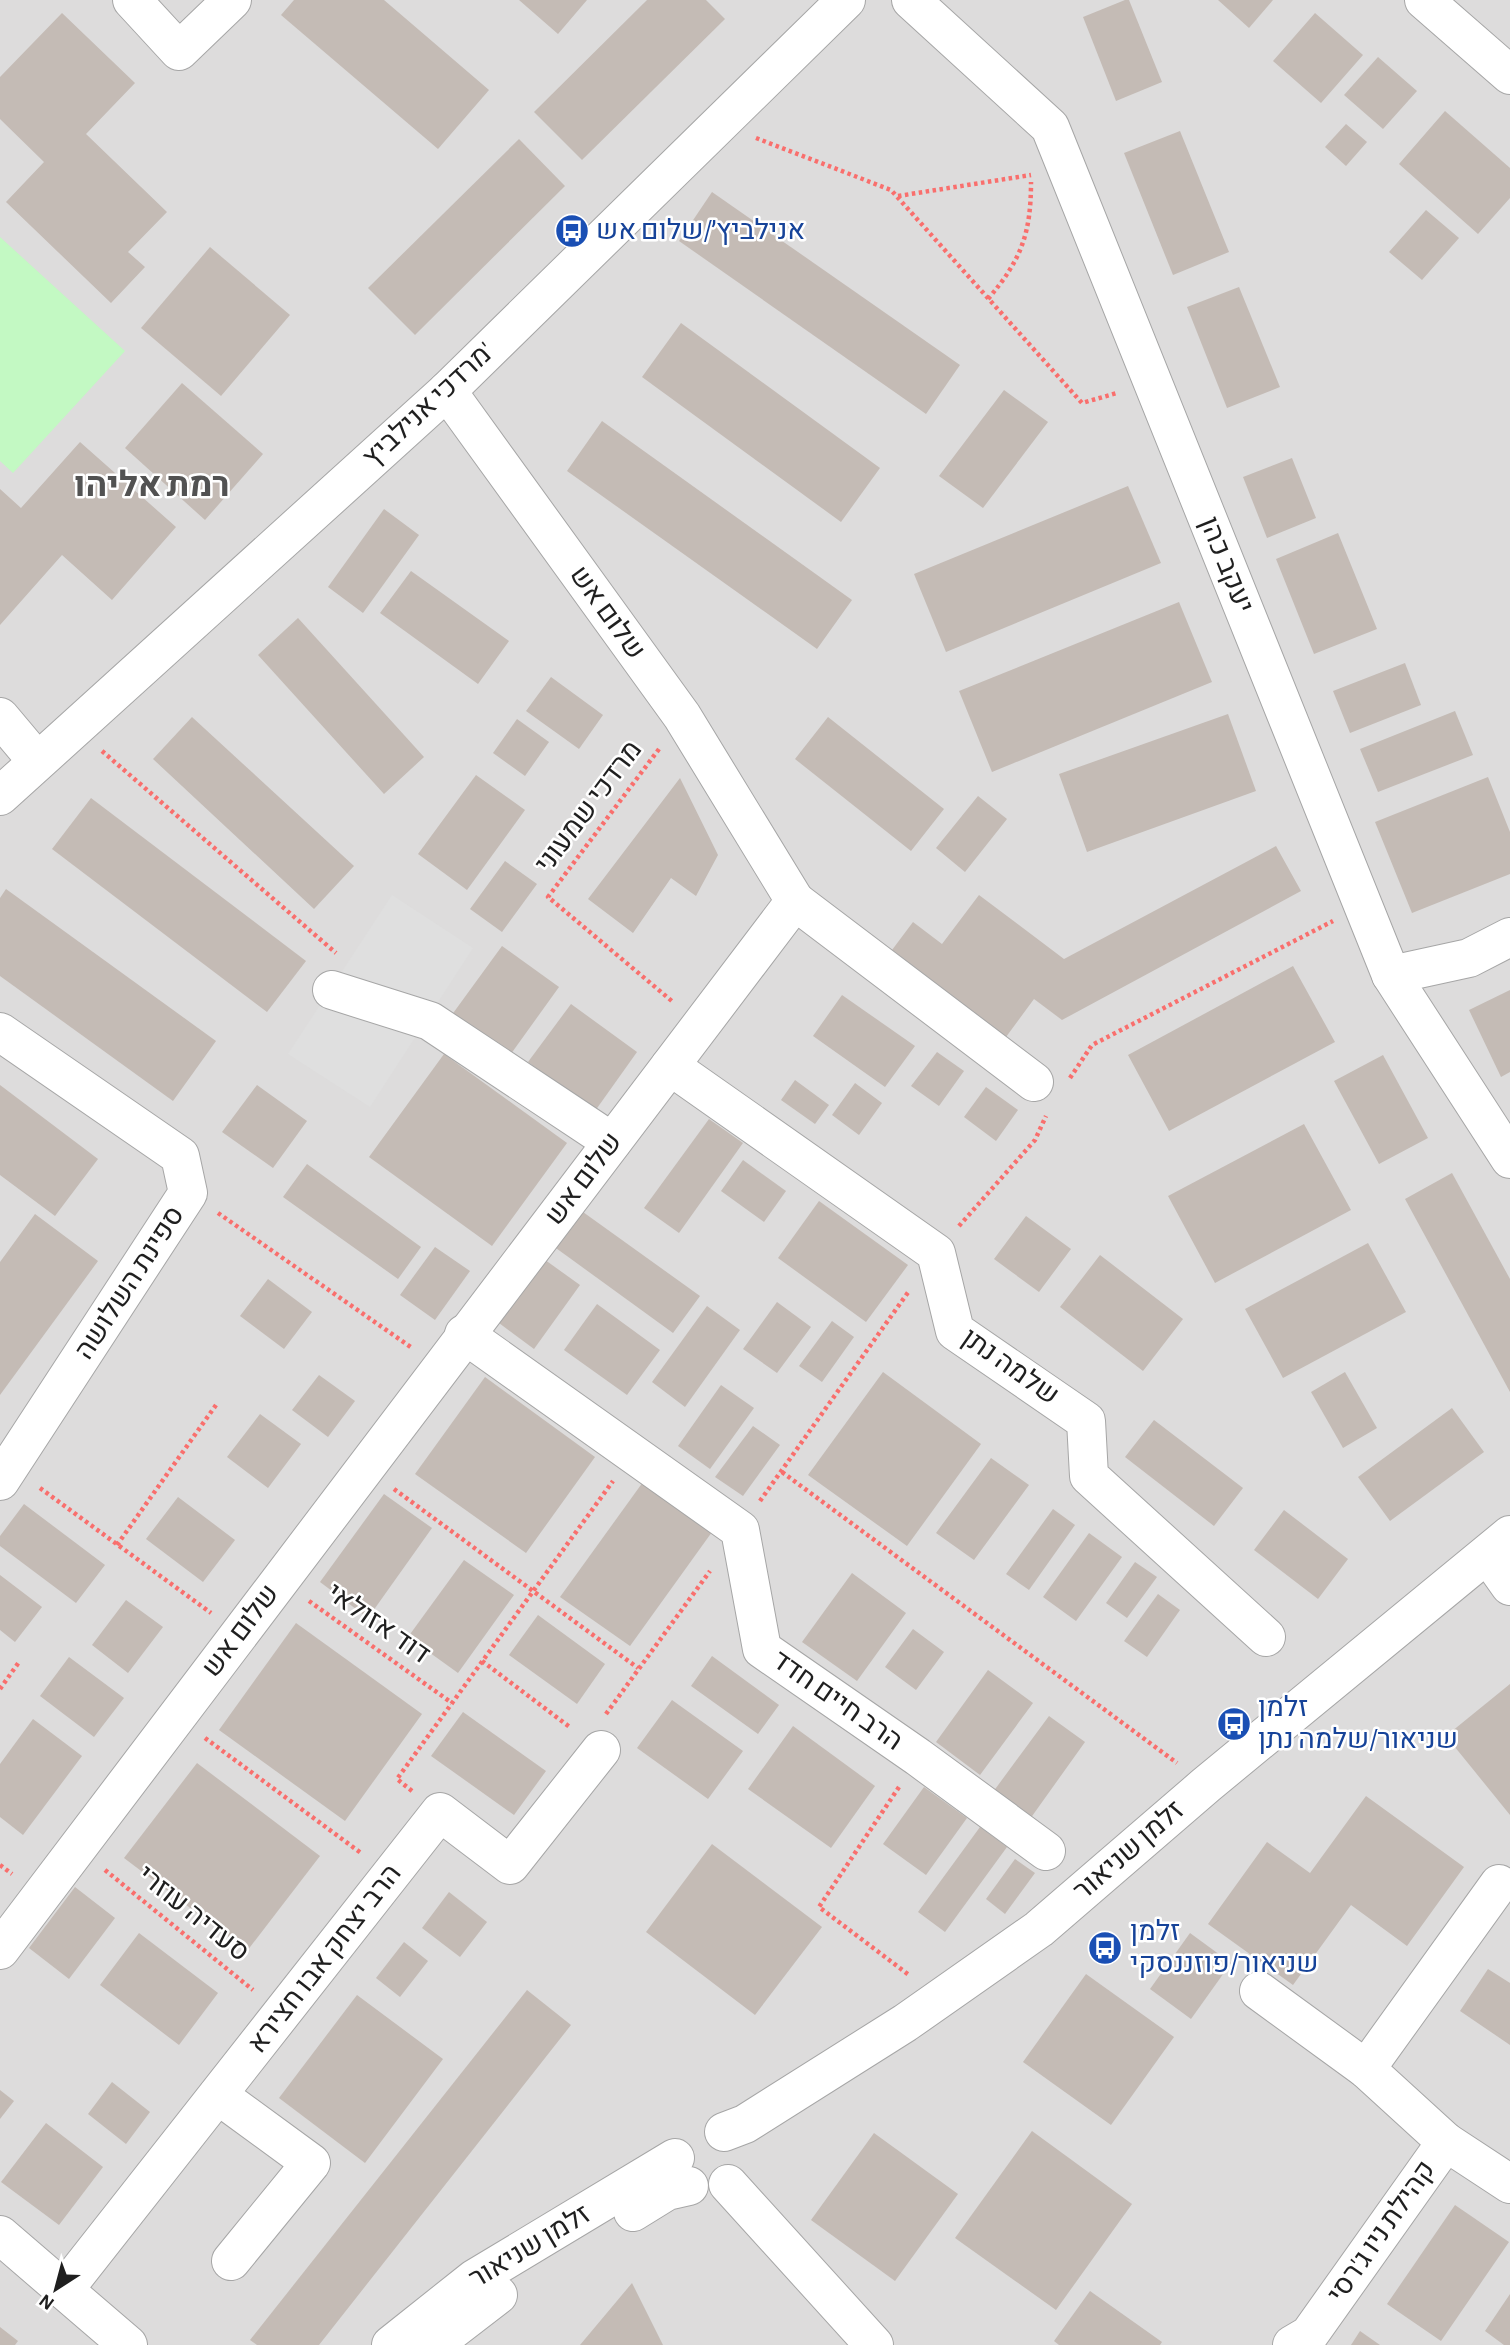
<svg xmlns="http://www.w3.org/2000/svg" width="1510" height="2345" font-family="'Alegreya Sans',Heebo,sans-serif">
  <rect width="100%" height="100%" fill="#f0ebe5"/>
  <rect fill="#dddcdc" x="0" y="0" width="1510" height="2345"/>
  <polygon fill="#c3f9c3" points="0,237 125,351 13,473 0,461"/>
  <polygon fill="#dfdfdf" points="392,895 473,948 370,1107 288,1054"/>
  <g fill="#c4bbb5">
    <polygon points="294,0 384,0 489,90 438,149 281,15"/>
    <polygon points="519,0 587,0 558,34"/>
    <polygon points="647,0 706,0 725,19 582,160 534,112"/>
    <polygon points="1125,0 1129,0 1162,82 1116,101 1083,17"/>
    <polygon points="1218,0 1273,0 1249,28"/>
    <polygon points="62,13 135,83 86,134 167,212 128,252 145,267 111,303 6,202 44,162 0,119 0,77"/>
    <polygon points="1315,13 1363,55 1321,103 1273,61"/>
    <polygon points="1378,57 1417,91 1383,129 1344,95"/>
    <polygon points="1445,111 1510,168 1510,198 1478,234 1399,164"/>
    <polygon points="1346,124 1367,142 1346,166 1325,147"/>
    <polygon points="1180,131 1229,252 1173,275 1124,153"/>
    <polygon points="519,139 565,186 415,335 368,288"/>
    <polygon points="712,192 960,365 926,414 679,241"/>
    <polygon points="1426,210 1459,238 1422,280 1389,252"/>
    <polygon points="210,247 290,315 221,396 141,328"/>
    <polygon points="1239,287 1280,387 1227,408 1187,307"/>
    <polygon points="681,323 880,468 841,522 642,377"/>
    <polygon points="182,383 263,454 205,520 125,448"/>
    <polygon points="1004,390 1048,422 983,508 939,476"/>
    <polygon points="602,421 852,600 817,649 567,471"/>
    <polygon points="80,442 176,527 112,600 62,555 0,625 0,489 21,508"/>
    <polygon points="1292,458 1316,518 1267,538 1243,477"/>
    <polygon points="1128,486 1161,563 946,652 914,574"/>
    <polygon points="384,509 419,535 363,613 328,587"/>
    <polygon points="1338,533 1377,629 1314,654 1276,559"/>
    <polygon points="411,571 509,641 478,684 380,613"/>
    <polygon points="1179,602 1212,682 992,772 959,691"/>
    <polygon points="298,618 424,757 384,794 258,655"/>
    <polygon points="1405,663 1421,705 1350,733 1333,691"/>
    <polygon points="551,677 603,715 579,749 526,711"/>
    <polygon points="1455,711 1473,755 1378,792 1360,749"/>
    <polygon points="1228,714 1256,791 1087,852 1059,774"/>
    <polygon points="192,717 354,866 314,909 153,759"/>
    <polygon points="828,717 944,809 911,851 795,759"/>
    <polygon points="517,719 549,742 525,776 493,753"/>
    <polygon points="476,775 525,810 467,890 418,854"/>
    <polygon points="1488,777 1510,832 1510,874 1412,913 1375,822"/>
    <polygon points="680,778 718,855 696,896 671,878 633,933 588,899"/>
    <polygon points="978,796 1007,819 965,872 936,848"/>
    <polygon points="91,798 306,961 267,1012 52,849"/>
    <polygon points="1276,846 1301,891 1062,1020 1034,999 1006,1037 892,950 913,922 942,944 979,895 1064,959"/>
    <polygon points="505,861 537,884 502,932 470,909"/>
    <polygon points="6,889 216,1041 173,1101 0,976 0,898"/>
    <polygon points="502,946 559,987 508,1058 451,1016"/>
    <polygon points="1293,966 1335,1042 1169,1131 1128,1055"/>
    <polygon points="1510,990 1510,1072 1501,1077 1469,1010"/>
    <polygon points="842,995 915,1046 885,1087 813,1036"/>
    <polygon points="571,1004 637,1052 595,1111 528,1062"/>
    <polygon points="937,1052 964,1071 939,1106 911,1086"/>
    <polygon points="444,1054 567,1143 492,1246 369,1157"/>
    <polygon points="1383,1055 1428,1138 1379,1164 1334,1081"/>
    <polygon points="795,1080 829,1105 815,1124 781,1100"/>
    <polygon points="855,1083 882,1103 859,1135 832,1115"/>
    <polygon points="0,1085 98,1159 55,1216 0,1175"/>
    <polygon points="257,1085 307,1121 273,1168 222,1132"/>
    <polygon points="986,1087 1018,1110 996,1141 964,1117"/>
    <polygon points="709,1119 743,1143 679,1233 644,1208"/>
    <polygon points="1304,1124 1351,1210 1215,1283 1168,1196"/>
    <polygon points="743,1160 786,1191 764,1222 721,1191"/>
    <polygon points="307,1164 421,1247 398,1279 283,1197"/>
    <polygon points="1452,1173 1510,1279 1510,1392 1405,1199"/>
    <polygon points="819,1201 908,1265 866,1322 778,1258"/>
    <polygon points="576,1207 700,1296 673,1333 549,1243"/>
    <polygon points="35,1214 98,1261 0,1395 0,1262"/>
    <polygon points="1026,1216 1071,1249 1039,1292 994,1259"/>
    <polygon points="1368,1243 1406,1312 1283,1378 1245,1309"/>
    <polygon points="435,1247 470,1271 435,1320 400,1295"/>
    <polygon points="1100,1255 1183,1319 1143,1371 1060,1307"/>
    <polygon points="541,1257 580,1285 534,1349 495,1320"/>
    <polygon points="268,1279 312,1312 284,1349 240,1316"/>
    <polygon points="777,1302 811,1327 777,1373 743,1349"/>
    <polygon points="597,1304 660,1350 627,1395 564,1350"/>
    <polygon points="707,1306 740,1330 685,1407 652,1382"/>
    <polygon points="832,1321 854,1337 822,1382 799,1366"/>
    <polygon points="883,1372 981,1444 907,1546 808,1475"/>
    <polygon points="1345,1372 1377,1428 1343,1448 1311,1392"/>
    <polygon points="319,1375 355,1401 328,1437 292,1410"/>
    <polygon points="485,1377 595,1457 526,1553 415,1474"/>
    <polygon points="721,1385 754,1408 710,1469 678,1446"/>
    <polygon points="1452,1408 1484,1452 1390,1521 1358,1477"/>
    <polygon points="260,1414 301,1444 268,1488 227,1457"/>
    <polygon points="1154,1420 1243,1488 1214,1526 1125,1457"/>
    <polygon points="753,1426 780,1445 743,1496 715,1477"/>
    <polygon points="991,1458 1029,1485 974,1560 936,1533"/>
    <polygon points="643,1482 712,1532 630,1646 560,1597"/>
    <polygon points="384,1494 432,1528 368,1618 320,1582"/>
    <polygon points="178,1497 235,1540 203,1582 146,1539"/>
    <polygon points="24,1504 105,1565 76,1603 0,1546 0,1536"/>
    <polygon points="1053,1509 1075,1525 1029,1590 1006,1574"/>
    <polygon points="1284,1510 1348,1559 1318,1599 1254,1550"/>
    <polygon points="1089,1533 1122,1557 1076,1621 1043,1597"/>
    <polygon points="464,1560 514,1595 458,1673 408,1637"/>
    <polygon points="1135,1562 1157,1577 1127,1618 1106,1603"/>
    <polygon points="852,1573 906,1613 857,1681 802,1642"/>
    <polygon points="0,1575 42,1607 15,1642 0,1630"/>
    <polygon points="1158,1594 1180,1610 1147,1657 1124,1641"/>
    <polygon points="126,1600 163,1627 128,1673 92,1645"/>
    <polygon points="538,1615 605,1664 577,1704 509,1655"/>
    <polygon points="296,1623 422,1714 345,1821 219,1730"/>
    <polygon points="913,1629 944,1652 916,1690 885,1667"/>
    <polygon points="712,1656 779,1705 758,1734 691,1686"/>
    <polygon points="69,1657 124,1698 94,1737 40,1696"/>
    <polygon points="988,1670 1033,1703 980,1775 936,1742"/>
    <polygon points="1510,1684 1510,1815 1446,1736"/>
    <polygon points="672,1700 743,1751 708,1799 637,1748"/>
    <polygon points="463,1712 546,1771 514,1815 431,1756"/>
    <polygon points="1049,1716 1085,1742 1030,1819 993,1792"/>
    <polygon points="33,1719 82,1756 23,1835 0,1817 0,1764"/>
    <polygon points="793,1726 875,1786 831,1848 748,1789"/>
    <polygon points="197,1763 320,1856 247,1951 124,1858"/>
    <polygon points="924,1787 967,1818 926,1875 883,1844"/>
    <polygon points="1366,1796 1464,1867 1407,1946 1351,1905 1293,1985 1208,1924 1267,1842 1310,1873"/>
    <polygon points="980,1827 1007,1847 945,1932 918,1912"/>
    <polygon points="712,1844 822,1927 755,2015 646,1932"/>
    <polygon points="1015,1859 1035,1873 1005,1914 986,1899"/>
    <polygon points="75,1887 115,1918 69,1979 29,1948"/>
    <polygon points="449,1892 487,1922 460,1957 422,1928"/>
    <polygon points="139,1933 218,1993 179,2045 100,1985"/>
    <polygon points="1190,1933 1231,1963 1191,2019 1150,1989"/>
    <polygon points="404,1942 428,1961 400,1997 376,1978"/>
    <polygon points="1488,1969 1510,1983 1510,2045 1460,2011"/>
    <polygon points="1086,1974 1174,2037 1111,2125 1023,2062"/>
    <polygon points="527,1990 571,2025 319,2345 257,2345 250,2340"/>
    <polygon points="357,1995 443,2059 365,2163 279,2098"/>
    <polygon points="112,2082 150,2112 126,2144 88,2114"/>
    <polygon points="0,2090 14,2101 0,2119"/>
    <polygon points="46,2123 103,2167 59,2225 1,2182"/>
    <polygon points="1032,2131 1132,2204 1056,2310 955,2238"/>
    <polygon points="874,2133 958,2194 895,2281 811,2220"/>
    <polygon points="1455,2205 1509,2242 1441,2341 1387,2304"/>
    <polygon points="632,2283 663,2345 580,2345"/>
    <polygon points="1090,2291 1162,2342 1160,2345 1059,2345 1054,2341"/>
    <polygon points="1510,2294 1510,2345 1504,2345 1485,2331"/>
    <polygon points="0,2327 18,2341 15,2345 0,2345"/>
    <polygon points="1360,2331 1380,2345 1351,2345"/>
  </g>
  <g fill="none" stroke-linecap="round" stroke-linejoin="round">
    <g stroke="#a6a6a6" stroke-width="40">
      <g id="minor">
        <polyline points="132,0 179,51 232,0"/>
        <polyline points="911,0 1050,127 1391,975 1510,1159"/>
        <polyline points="1424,0 1510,75"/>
        <polyline points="0,717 37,761"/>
        <polyline points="0,796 447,391 846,0"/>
        <polyline points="795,901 1034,1082"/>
        <polyline points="1391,975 1469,958 1510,937"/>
        <polyline points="332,990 430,1021 612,1142"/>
        <polyline points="0,1032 180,1156 188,1193 0,1481"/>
        <polyline points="670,1066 936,1253 955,1331 1086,1421 1089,1476 1266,1637"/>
        <polyline points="464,1334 740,1530 762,1649 918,1757 1046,1851"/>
        <polyline points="1488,1555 1510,1586"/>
        <polyline points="0,1950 795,901 682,716 447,391"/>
        <polyline points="1259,1991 1366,2069 1446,2142"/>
        <polyline points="1366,2069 1499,1884"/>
        <polyline points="218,2095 311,2163 231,2261"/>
        <polyline points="724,2132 745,2124 905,2023 1039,1929 1206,1785 1510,1535"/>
        <polyline points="728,2184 874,2345"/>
        <polyline points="633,2212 667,2191 689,2186"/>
        <polyline points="0,2235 128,2345"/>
        <polyline points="64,2290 440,1812 510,1865 601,1750"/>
        <polyline points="391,2345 474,2279 675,2158"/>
        <polyline points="433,2345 498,2295"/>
        <polyline points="1292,2345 1309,2335 1446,2142 1510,2184"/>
      </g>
    </g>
    <g stroke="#f96f6d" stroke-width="4.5" stroke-dasharray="3.5 3.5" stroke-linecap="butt">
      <polyline points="756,138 891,190 1082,403 1117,393"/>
      <polyline points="898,196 1031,175"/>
      <path d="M988 299C1021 260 1031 234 1031 182"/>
      <polyline points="659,749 548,897 673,1002"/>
      <polyline points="102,751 336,953"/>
      <polyline points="1070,1078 1092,1045 1333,921"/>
      <polyline points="218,1213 412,1348"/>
      <polyline points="959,1226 1035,1140 1046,1116"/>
      <polyline points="782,1472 1177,1763"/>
      <polyline points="40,1488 211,1613"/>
      <polyline points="394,1489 638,1668"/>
      <polyline points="760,1501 909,1291"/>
      <polyline points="117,1545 216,1405"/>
      <polyline points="309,1601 452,1703"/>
      <polyline points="482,1661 571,1728"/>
      <polyline points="0,1689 19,1662"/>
      <polyline points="606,1714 710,1571"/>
      <polyline points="205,1738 361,1853"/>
      <polyline points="899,1787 819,1907 909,1975"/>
      <polyline points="412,1791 397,1779 613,1481"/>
      <polyline points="0,1865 12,1874"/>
      <polyline points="105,1870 253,1990"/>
    </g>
    <use href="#minor" stroke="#fff" stroke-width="38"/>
  </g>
  <defs>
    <g id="bus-disc" transform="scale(1.75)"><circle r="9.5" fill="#1a4fb4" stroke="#fff"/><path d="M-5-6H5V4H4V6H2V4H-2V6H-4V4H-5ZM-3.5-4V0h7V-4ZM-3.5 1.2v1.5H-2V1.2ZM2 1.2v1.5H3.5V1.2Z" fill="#fff"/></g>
  </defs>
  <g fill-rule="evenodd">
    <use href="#bus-disc" x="572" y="231"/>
    <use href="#bus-disc" x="1234" y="1724"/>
    <use href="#bus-disc" x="1105" y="1948"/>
  </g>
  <g text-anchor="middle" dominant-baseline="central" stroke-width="5" stroke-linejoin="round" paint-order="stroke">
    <g font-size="28" fill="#164399" stroke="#fff" text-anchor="start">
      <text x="596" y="231">אנילביץ׳/שלום אש</text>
      <text x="1258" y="1708">זלמן<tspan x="1258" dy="32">שניאור/שלמה נתן</tspan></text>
      <text x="1130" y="1932">זלמן<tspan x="1130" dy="32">שניאור/פוזננסקי</tspan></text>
    </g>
    <g font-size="28" fill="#1f1f1f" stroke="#fff">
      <text transform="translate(429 405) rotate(-43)">מרדכי אנילביץ'</text>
      <text transform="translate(1226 565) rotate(68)">יעקב כהן</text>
      <text transform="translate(607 613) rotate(54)">שלום אש</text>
      <text transform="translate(589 807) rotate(-53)">מרדכי שמעוני</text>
      <text transform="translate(584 1179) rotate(-53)">שלום אש</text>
      <text transform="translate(130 1283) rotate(-57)">ספינת השלושה</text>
      <text transform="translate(1010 1367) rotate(35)">שלמה נתן</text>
      <text transform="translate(378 1624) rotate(35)">דוד אזולאי</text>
      <text transform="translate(241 1631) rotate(-53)">שלום אש</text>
      <text transform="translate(837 1701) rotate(35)">הרב חיים חדד</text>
      <text transform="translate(1129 1851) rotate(-41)">זלמן שניאור</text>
      <text transform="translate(193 1914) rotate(39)">סעדיה עוזרי</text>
      <text transform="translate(325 1959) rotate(-52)">הרב יצחק אבו חצירא</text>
      <text transform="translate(1382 2232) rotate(-55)">קהילת ניו ג'רסי</text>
      <text transform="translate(530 2247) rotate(-31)">זלמן שניאור</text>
    </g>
    <g font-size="35" font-weight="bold" fill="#525252" stroke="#fff">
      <text x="152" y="485">רמת אליהו</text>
    </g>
  </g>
  <g transform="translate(56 2289) rotate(216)" stroke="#ffffff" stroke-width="5" paint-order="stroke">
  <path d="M0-5L12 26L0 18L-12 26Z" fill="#1f1f1f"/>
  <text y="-10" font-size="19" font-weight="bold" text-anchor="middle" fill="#1f1f1f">N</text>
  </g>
</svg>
